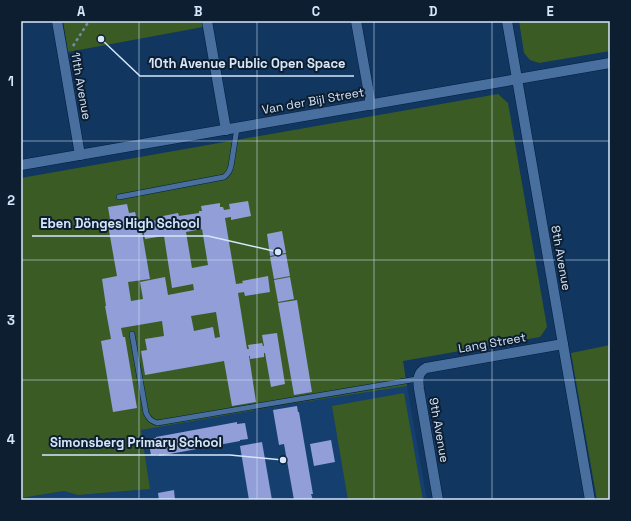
<svg xmlns="http://www.w3.org/2000/svg" width="631" height="521" font-family="'Space Grotesk',sans-serif">
  <rect width="100%" height="100%" fill="#113660"/>
  <polygon fill="#153f6f" points="407,386 427,500 21,500 21,498 64,491 78,495 150,489 140,430 284,405"/>
  <g fill="#3b5b24">
    <polygon points="63,21 202,21 203,27 68,52"/>
    <polygon points="519,21 610,21 610,51 539,63 530,60 524,53"/>
    <polygon points="498,94 508,103 547,327 540,337 403,361 407,386 284,405 141,430 150,489 78,495 64,491 21,498 21,178"/>
    <polygon points="610,345 610,500 597,500 571,353"/>
    <polygon points="404,393 423,500 348,500 332,406"/>
  </g>
  <g fill="#919ed7" fill-rule="evenodd">
    <path d="M248 201 251 216 231 220V217L225 218 236 284 243 283 242 281 268 276 270 292 245 296 244 292 238 293 247 349H249L248 345 262 343 263 346H264L262 335 277 333 285 384 271 387 265 353H264V357L250 359V356H249L256 402 232 406 224 361 145 375 141 351 147 350 145 339 164 336 162 321 121 328 123 337H125L137 408 113 412 101 341 111 339 105 306H106L102 279 117 276 108 225H111L108 207 127 204 129 213 135 212 137 220H140L150 279 128 282 131 301 143 299 140 282 165 277 168 295 194 290 193 284 172 288 164 236 145 239 142 223 163 219V216L178 213 179 216 199 213V211H202L201 206 220 203V207H223L224 210 230 209 229 204ZM202 229 208 265 192 268 186 232ZM216 312 220 337 215 338 213 327 194 331 191 316Z"/>
    <polygon points="282,231 286,253 270,256 267,234"/>
    <polygon points="286,254 290,276 274,279 270,257"/>
    <polygon points="290,277 294,299 278,302 274,280"/>
    <polygon points="297,300 312,392 294,395 278,303"/>
    <polygon points="297,406 298,412 299,412 313,494 311,494 313,500 294,500 284,444 279,445 273,410"/>
    <polygon points="237,422 237,424 245,423 248,439 240,440 240,441 159,456 159,454 151,455 148,439 156,438 156,437"/>
    <polygon points="331,440 335,462 314,466 310,444"/>
    <polygon points="262,442 272,500 249,500 240,446"/>
    <polygon points="174,490 175,500 159,500 158,493"/>
  </g>
  <g fill="none" stroke-linecap="round" stroke-linejoin="round">
    <g stroke="#031d3c" stroke-width="6">
      <g id="service">
        <path d="M119 197 224 177C228 174 230 171 231 166L237 128"/>
        <path d="M132 334 146 413C149 419 151 421 157 423L417 379"/>
      </g>
    </g>
    <g stroke="#031d3c" stroke-width="11">
      <g id="minor">
        <polyline points="57,21 80,155"/>
        <polyline points="207,21 226,130"/>
        <polyline points="356,21 371,105"/>
        <polyline points="507,21 590,500"/>
        <polyline points="21,165 610,63"/>
        <path d="M438 500 419 389C418 380 417 373 426 368L563 344"/>
      </g>
    </g>
    <polyline stroke="#728dad" stroke-width="2.5" stroke-dasharray="3 3" stroke-linecap="butt" points="73,46 89,21"/>
    <use href="#service" stroke="#496f9e" stroke-width="5"/>
    <use href="#minor" stroke="#496f9e" stroke-width="10"/>
  </g>
  <path fill="none" stroke="#d6e7fc" stroke-width="1" stroke-opacity="0.55" d="M139 21V500M257 21V500M374 21V500M492 21V500M21 141H610M21 260H610M21 380H610"/>
  <g text-anchor="middle" dominant-baseline="central" stroke-width="4" stroke-linejoin="round" paint-order="stroke">
    <g font-size="12" fill="#d6e7fc" stroke="#0e1e31">
      <text transform="translate(81 86) rotate(80)">11th Avenue</text>
      <text transform="translate(313 101) rotate(-10)">Van der Bijl Street</text>
      <text transform="translate(561 258) rotate(80)">8th Avenue</text>
      <text transform="translate(492 343) rotate(-10)">Lang Street</text>
      <text transform="translate(439 430) rotate(80)">9th Avenue</text>
    </g>
  </g>
  <path fill="none" stroke="#d6e7fc" stroke-width="1.5" d="M101 39L140 76H354M278 252L208 236H32M283 460L230 455H42"/>
  <g fill="#d6e7fc" stroke="#0e1e31" stroke-width="1.5">
    <circle cx="101" cy="39" r="4"/>
    <circle cx="278" cy="252" r="4"/>
    <circle cx="283" cy="460" r="4"/>
  </g>
  <g font-size="13" text-anchor="middle" font-weight="bold" fill="#d6e7fc" stroke="#0e1e31" stroke-width="4" stroke-linejoin="round" paint-order="stroke">
    <text x="247" y="68">10th Avenue Public Open Space</text>
    <text x="120" y="228">Eben Dönges High School</text>
    <text x="136" y="447">Simonsberg Primary School</text>
  </g>
  <rect width="631" height="521" fill="none" stroke="#0e1e31" stroke-width="44"/>
  <rect x="22" y="22" width="587" height="477" fill="none" stroke="#d6e7fc" stroke-width="1.5"/>
  <g font-size="13" text-anchor="middle" font-weight="bold" fill="#d6e7fc">
    <text x="81" y="16">A</text>
    <text x="198" y="16">B</text>
    <text x="316" y="16">C</text>
    <text x="433" y="16">D</text>
    <text x="550" y="16">E</text>
    <text x="11" y="86">1</text>
    <text x="11" y="205">2</text>
    <text x="11" y="325">3</text>
    <text x="11" y="444">4</text>
  </g>
</svg>
